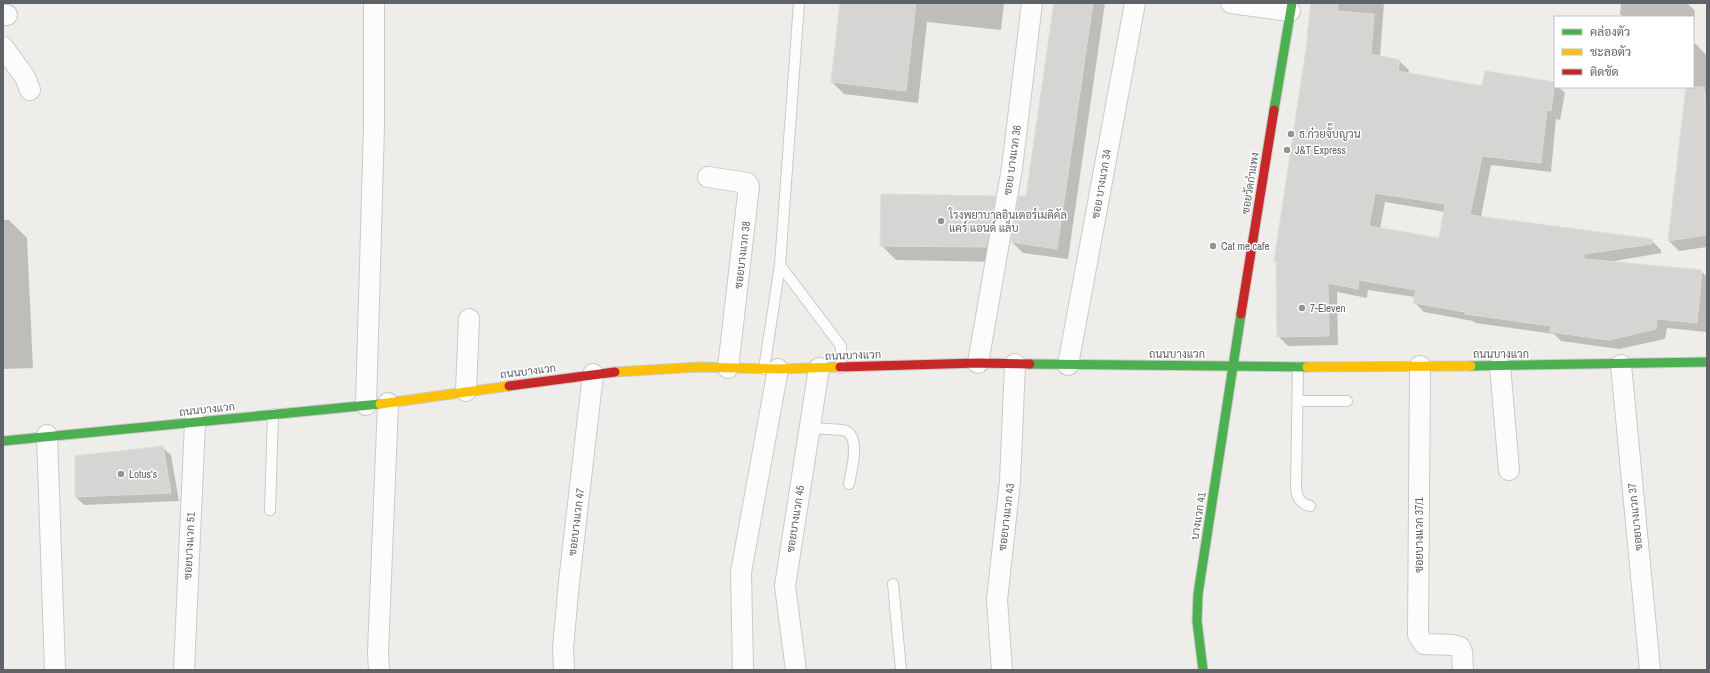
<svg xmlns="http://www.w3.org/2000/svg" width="1710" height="673" font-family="'Archivo Narrow',Sarabun,sans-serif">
  <rect width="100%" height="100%" fill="#efede9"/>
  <g fill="#0003" fill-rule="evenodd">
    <polygon points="841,3 1004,3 1001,30 927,22 918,103 844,94 832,82"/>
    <polygon points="1055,3 1105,3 1068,259 1023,253 1012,242 1027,197"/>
    <path d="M1312 3H1384L1380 57 1399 61 1409 70 1408 74 1483 87 1486 72 1555 83V87H1559L1565 93 1560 120 1556 119 1551 172 1491 165 1481 217 1651 240 1661 250V253L1609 262 1701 271 1707 277 1706 332 1667 328 1665 339 1619 349 1561 341 1554 334 1475 323 1473 321 1424 312 1414 302 1415 297 1368 290 1367 298 1337 292 1338 345 1288 346 1278 336 1277 263 1275 261 1309 37ZM1385 202 1445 212 1440 239 1380 229Z"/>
    <polygon points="1621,3 1687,3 1695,11 1693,27 1693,17 1624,17 1620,14"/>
    <polygon points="1693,44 1696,44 1707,56 1707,247 1679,251 1669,241 1687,87 1693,87"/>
    <polygon points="995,197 1010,211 1001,262 896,260 881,245"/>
    <polygon points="3,220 9,220 27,238 33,368 3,369"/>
    <polygon points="162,447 171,455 179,501 84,505 76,497"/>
  </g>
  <g fill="#d6d5d3" stroke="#dedcd8" fill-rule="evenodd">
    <polygon points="840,3 916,3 906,91 831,82"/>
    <polygon points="1054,3 1093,3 1057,249 1011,242 1019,196 1026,196"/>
    <path d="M1311 3H1338L1337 11 1374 14 1371 54 1400 60 1398 71 1482 86 1485 71 1555 82 1551 111 1547 110 1541 163 1482 156 1470 215 1652 239V244L1584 254V259L1702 270 1697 323 1657 319 1656 329 1609 340 1550 332 1551 326 1465 314V312L1413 303 1416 290 1359 280 1358 289 1328 283 1329 336 1277 337 1276 261H1274L1308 36H1307ZM1375 193 1445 204 1439 238 1369 226Z"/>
    <polygon points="1686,87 1704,87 1707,108 1707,235 1668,241"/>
    <polygon points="881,194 996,196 986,247 880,246"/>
    <polygon points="163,446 171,493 75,497 75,456"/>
  </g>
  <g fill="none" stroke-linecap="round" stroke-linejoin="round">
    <g stroke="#cacaca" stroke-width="12">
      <g id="lane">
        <polyline points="799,3 780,265 841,346 841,368"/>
        <path d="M1298 367 1296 488C1297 498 1300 503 1310 506"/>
        <polyline points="764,369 780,265"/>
        <polyline points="1298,401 1347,401"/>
        <path d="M809 428C817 429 841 429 846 431 861 438 851 472 849 484"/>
        <polyline points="270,510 273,414"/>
        <polyline points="893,584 901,670"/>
      </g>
    </g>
    <g stroke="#cacaca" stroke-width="22">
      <g id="street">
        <polyline points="1231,3 1290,11"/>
        <polyline points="3,15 7,15"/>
        <polyline points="3,47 25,77 30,90"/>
        <polyline points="708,177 747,183 749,186 728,368"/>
        <polyline points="978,363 1012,168 1032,3"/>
        <polyline points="1068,365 1135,3"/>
        <polyline points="1621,365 1650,670"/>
        <polyline points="1420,366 1418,635 1424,644 1453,645 1460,647 1462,652 1463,670"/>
        <polyline points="1500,366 1509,470"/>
        <polyline points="466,391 469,319"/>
        <polyline points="366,405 374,126 374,3"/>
        <polyline points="47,435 55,670"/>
        <polyline points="184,670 195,422"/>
        <polyline points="379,670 378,652 388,403"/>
        <polyline points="564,670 563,648 569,582 593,374"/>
        <polyline points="743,670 741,572 778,369"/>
        <polyline points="796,670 785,586 819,368"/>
        <polyline points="1002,670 997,600 1010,481 1015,364"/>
      </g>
    </g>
    <g stroke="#cbcbcb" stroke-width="11">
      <g id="fast">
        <polyline points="1274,110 1292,3"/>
        <polyline points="1030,364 1307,367"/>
        <polyline points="1471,366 1707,362"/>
        <polyline points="3,441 380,404"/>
        <polyline points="1203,670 1197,621 1198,594 1241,314"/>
      </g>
    </g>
    <g stroke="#cbcbcb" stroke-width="11">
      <g id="slow">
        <polyline points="1307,367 1471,366"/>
        <polyline points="615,372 699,367 778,369 840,367"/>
        <polyline points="380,404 509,386"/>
      </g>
    </g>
    <g stroke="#cbcbcb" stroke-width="11">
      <g id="jam">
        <polyline points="1241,314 1274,110"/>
        <polyline points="840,367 978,363 1030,364"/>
        <polyline points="509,386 615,372"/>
      </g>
    </g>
    <use href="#lane" stroke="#fdfcfc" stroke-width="10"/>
    <use href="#street" stroke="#fdfcfc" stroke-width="20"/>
    <use href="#fast" stroke="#4caf50" stroke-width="9"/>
    <use href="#slow" stroke="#ffc107" stroke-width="9"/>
    <use href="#jam" stroke="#c62828" stroke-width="9"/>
  </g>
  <g fill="#919395" stroke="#fff" stroke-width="1.5">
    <circle cx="1291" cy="134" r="4"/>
    <circle cx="1287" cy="150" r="4"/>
    <circle cx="941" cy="221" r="4"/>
    <circle cx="1213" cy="246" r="4"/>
    <circle cx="1302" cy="308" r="4"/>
    <circle cx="121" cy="474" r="4"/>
  </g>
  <g text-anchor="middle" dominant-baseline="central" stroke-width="3" stroke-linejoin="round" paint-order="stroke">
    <g font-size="11" fill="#5e6368" stroke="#fff" text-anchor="start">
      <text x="1299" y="134">ธ.ก๋วยจั๊บญวน</text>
      <text x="1295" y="150">J&amp;T Express</text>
      <text x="949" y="215">โรงพยาบาลอินเตอร์เมดิคัล<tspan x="949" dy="13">แคร์ แอนด์ แล็บ</tspan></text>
      <text x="1221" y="246">Cat me cafe</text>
      <text x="1310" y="308">7-Eleven</text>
      <text x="129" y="474">Lotus's</text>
    </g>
    <g font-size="11" fill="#5e6368" stroke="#fff">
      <text transform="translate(1012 160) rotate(-82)">ซอย บางแวก 36</text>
      <text transform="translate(1250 183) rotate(-81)">ซอยวัดกำแพง</text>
      <text transform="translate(1101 184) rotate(-80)">ซอย บางแวก 34</text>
      <text transform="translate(742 255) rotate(-83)">ซอยบางแวก 38</text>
      <text x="1177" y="354">ถนนบางแวก</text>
      <text x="1501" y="354">ถนนบางแวก</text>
      <text transform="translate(853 355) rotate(-2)">ถนนบางแวก</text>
      <text transform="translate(528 371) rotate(-7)">ถนนบางแวก</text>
      <text transform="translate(207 409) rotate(-6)">ถนนบางแวก</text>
      <text transform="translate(1198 516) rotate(-81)">บางแวก 41</text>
      <text transform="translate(1006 517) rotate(-83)">ซอยบางแวก 43</text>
      <text transform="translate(1635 517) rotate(-96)">ซอยบางแวก 37</text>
      <text transform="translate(795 519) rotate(-81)">ซอยบางแวก 45</text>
      <text transform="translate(576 522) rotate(-83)">ซอยบางแวก 47</text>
      <text transform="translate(1419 535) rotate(-90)">ซอยบางแวก 37/1</text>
      <text transform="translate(189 546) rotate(-87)">ซอยบางแวก 51</text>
    </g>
  </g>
  <rect width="1710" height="673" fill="none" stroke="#5e6368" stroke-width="8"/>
  <rect x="1554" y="16" width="140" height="72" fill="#ffffff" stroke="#bfc1c3"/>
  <rect x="1562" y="29" width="20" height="6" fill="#4caf50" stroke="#bfc1c3"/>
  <text x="1590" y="36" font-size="12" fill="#5e6368">คล่องตัว</text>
  <rect x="1562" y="49" width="20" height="6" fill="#ffc107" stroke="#bfc1c3"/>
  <text x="1590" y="56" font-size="12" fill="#5e6368">ชะลอตัว</text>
  <rect x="1562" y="69" width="20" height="6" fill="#c62828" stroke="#bfc1c3"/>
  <text x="1590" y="76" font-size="12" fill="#5e6368">ติดขัด</text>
</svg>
